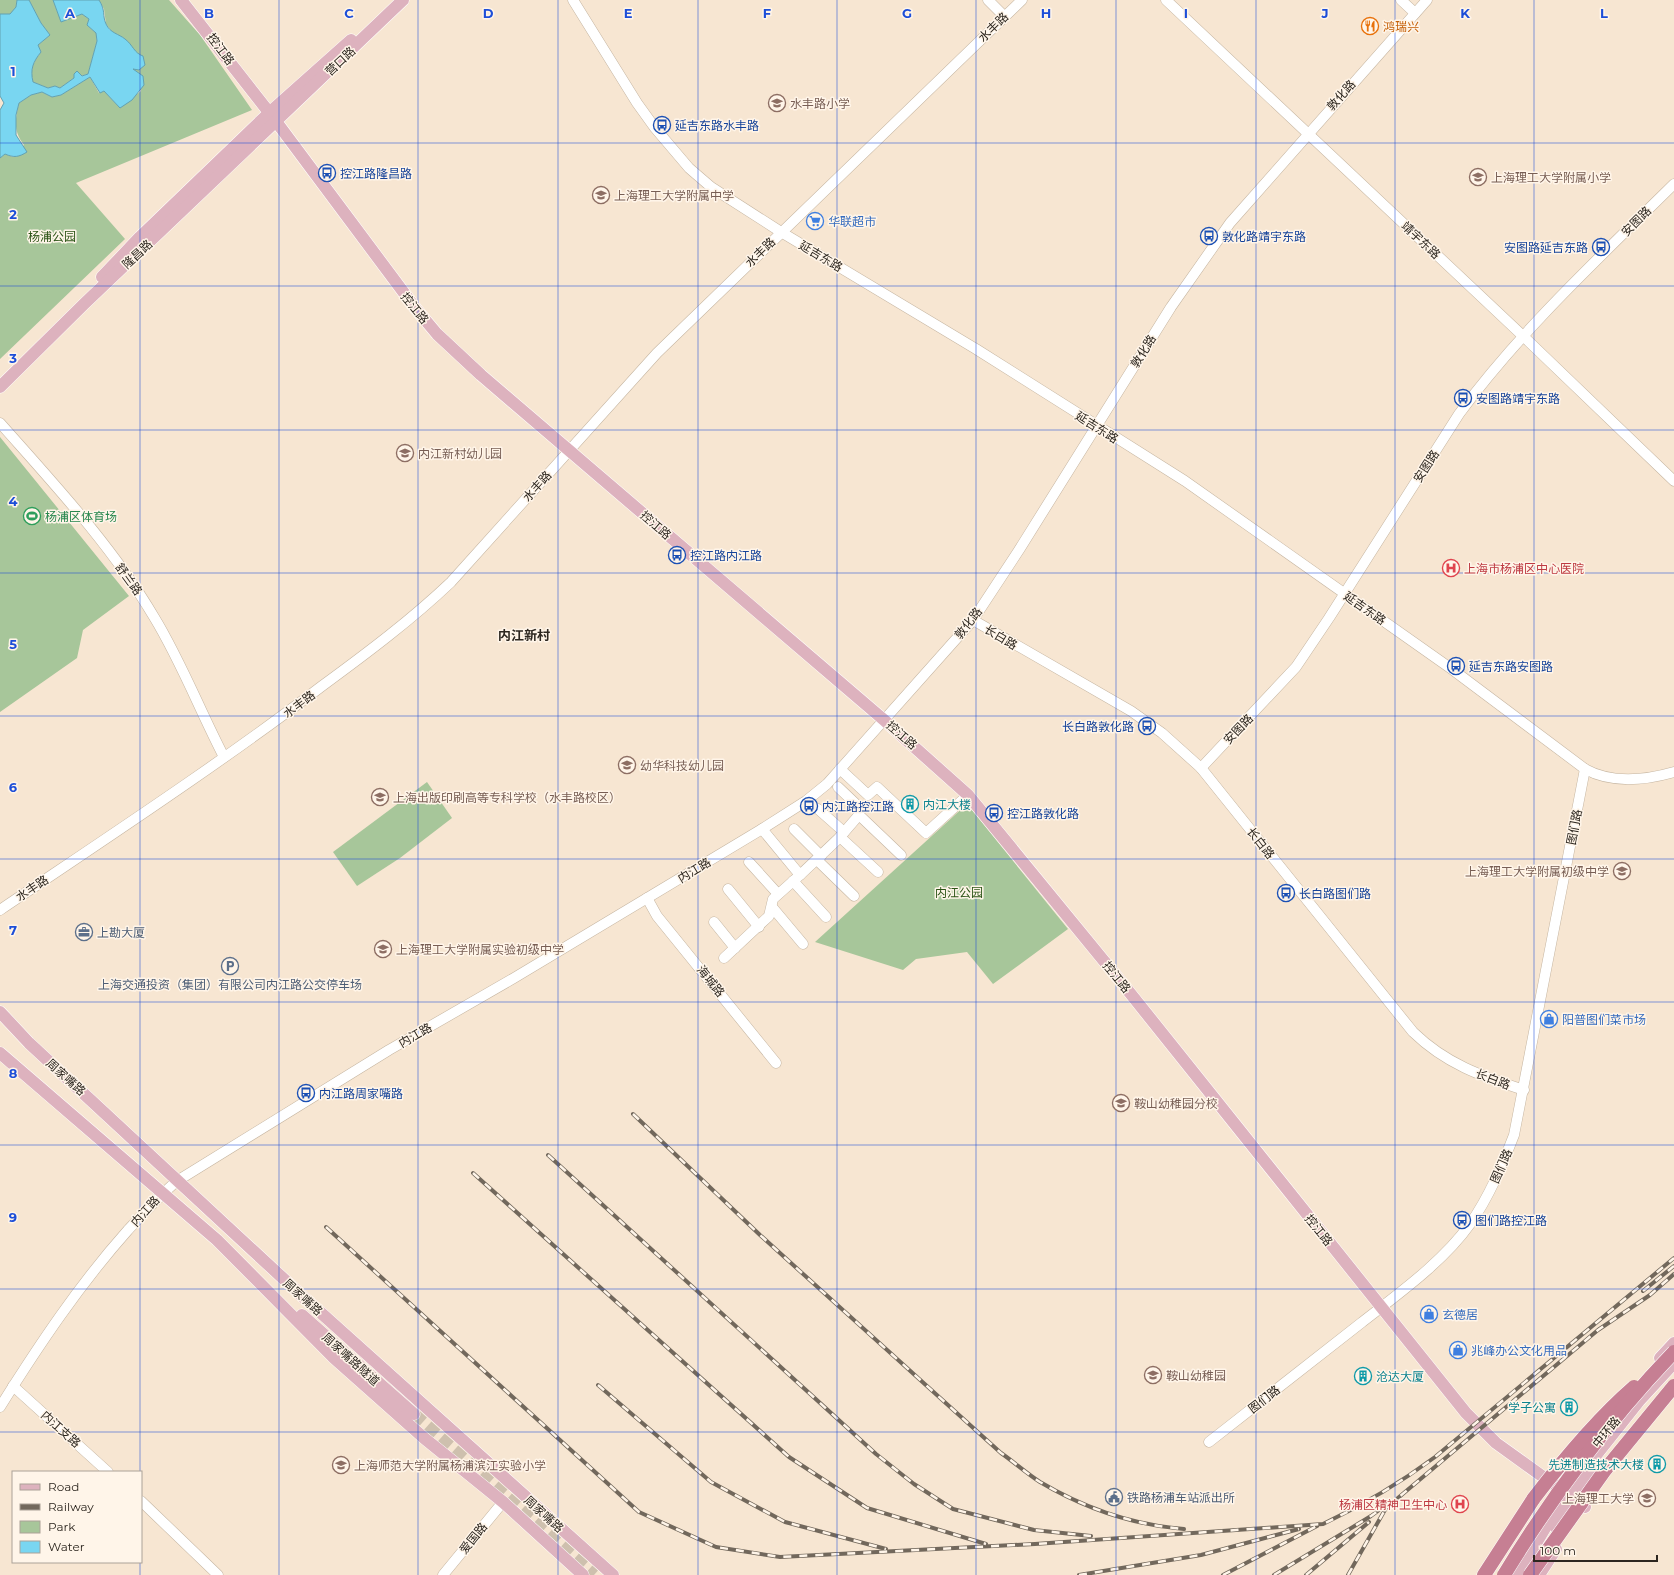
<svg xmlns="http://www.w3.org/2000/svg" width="1674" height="1575" font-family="Montserrat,'Noto Sans SC',sans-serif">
  <rect width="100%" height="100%" fill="#f7e6d2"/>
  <g fill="#a7c69a">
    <polygon points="0,0 17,0 16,7 10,15 0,14"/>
    <path d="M29 0H53L61 22 82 14 89 19 87 25 96 33 97 41 88 74 74 78 60 88 55 86 48 88 33 82C30 69 33 62 41 52L38 45 50 35 41 23Z"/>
    <path d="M99 0H169L200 35 252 110 76 183 125 239 0 359V158L5 154 13 157 24 145C13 131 15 120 19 103L31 95 42 92 52 97 61 95 90 77 99 93 104 91 120 108 141 91 131 68 136 54 125 39 112 32 106 24 104 9Z"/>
    <polygon points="0,437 129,596 83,630 77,658 0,712"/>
    <polygon points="427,782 452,818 400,858 357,886 333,852"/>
    <polygon points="967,804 1068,929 993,984 967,952 916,959 903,970 815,942"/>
  </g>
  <path fill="#79d6f1" stroke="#62a1b2" d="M17 0H29L41 23 50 35 38 45 41 52C33 62 30 69 33 82L48 88 55 86 60 88 74 78V74L77 71 82 76 88 74 97 41 96 33 87 25 89 19 82 14 61 22 53 0H99C106 11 102 15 106 24 110 33 119 34 125 39 133 45 134 53 143 56L145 65 139 70 133 69 143 76 144 85 132 100 120 108 104 91 100 93 90 77 61 95 52 97 42 92 31 95 19 103 16 115V135L27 152C19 157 14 158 5 154L0 158V110L4 103 0 96V14H10L16 7Z"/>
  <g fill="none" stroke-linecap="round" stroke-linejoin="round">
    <polyline stroke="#cec0ae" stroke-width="12" stroke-dasharray="12 6" stroke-linecap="butt" points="414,1414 594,1575"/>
    <g stroke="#c5b5a1" stroke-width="11">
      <g id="minor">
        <path d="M573 0 637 103 655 128 689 168 711 187 781 232 976 349 1185 481 1453 670 1585 769C1612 784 1646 780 1674 772"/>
        <polyline points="988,0 1004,16"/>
        <polyline points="1166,0 1523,336 1674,481"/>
        <polyline points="1401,0 1415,13"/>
        <path d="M0 423C54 484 112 546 154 617 181 661 200 711 224 757"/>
        <path d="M973 620 1131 711 1162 733 1201 768 1413 1032C1446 1064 1481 1076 1524 1090"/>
        <path d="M1201 768 1296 667 1329 618 1459 414C1521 330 1599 258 1674 184"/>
        <polyline points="840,769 868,795 877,787 926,833 968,795"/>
        <polyline points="818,809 844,832"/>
        <polyline points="859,815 901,855"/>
        <polyline points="762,829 800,875 840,837 859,815 858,806 838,787"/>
        <polyline points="794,829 821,856"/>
        <polyline points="840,837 878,872"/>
        <polyline points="817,860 854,896"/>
        <polyline points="749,862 778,894"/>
        <polyline points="793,881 826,917"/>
        <polyline points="728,889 759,927"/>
        <polyline points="647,898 657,916 776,1063"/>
        <polyline points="772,907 803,944"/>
        <path d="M0 910C108 837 218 765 322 686 367 653 411 620 451 582L657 353 1022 0"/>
        <polyline points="714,922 735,948"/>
        <polyline points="724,958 769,916 773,899 800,875"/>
        <polyline points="13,1386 108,1472"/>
        <path d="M0 1407C39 1345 79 1285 128 1230 144 1213 159 1196 177 1181L389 1050 514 978 762 829 806 801 827 784 973 620 1019 550 1171 307 1230 223 1427 0"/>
        <path d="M1209 1442C1259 1403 1310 1363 1361 1323 1398 1294 1443 1262 1470 1224 1489 1197 1502 1166 1514 1135L1585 769"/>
        <polyline points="141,1501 218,1575"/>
        <polyline points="443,1575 503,1502"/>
      </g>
    </g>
    <g stroke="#fff" stroke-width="13">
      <g id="major">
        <polyline points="181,0 275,120 416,309 437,334 481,375 884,720 968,795 1122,983 1466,1413 1496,1443 1585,1507"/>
        <polyline points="102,277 140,237 269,113 351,40"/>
        <polyline points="0,387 84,304 403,0"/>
        <polyline points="0,1012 29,1043 301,1295 613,1575"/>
        <polyline points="0,1053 217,1240 334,1358 424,1438 503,1502 583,1575"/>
        <polyline points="302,1315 414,1414"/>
        <polyline points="1660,1358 1674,1343"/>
        <polyline points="1556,1528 1574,1499 1595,1473"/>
        <polyline points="1517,1575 1566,1493 1639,1401 1674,1363"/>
        <polyline points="1539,1575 1556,1549"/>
      </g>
    </g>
    <g stroke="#fff" stroke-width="15">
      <polyline id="highway" points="1484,1575 1534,1498"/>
    </g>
    <use href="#minor" stroke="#fff" stroke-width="10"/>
    <use href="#major" stroke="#ddb2be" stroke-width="12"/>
    <use href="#highway" stroke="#c67f93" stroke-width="14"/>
    <g stroke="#72685c" stroke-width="4">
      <g id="rail">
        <path d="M633 1114 760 1235 1001 1453C1014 1462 1026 1473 1040 1482 1084 1508 1133 1525 1184 1529"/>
        <polyline points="548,1155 876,1454 914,1484 953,1509 1034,1530 1091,1536"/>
        <polyline points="473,1173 789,1457 867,1508 986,1544"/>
        <path d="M326 1227 639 1512 716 1547 780 1557 1035 1544 1323 1524C1363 1505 1400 1483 1435 1457L1674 1258"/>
        <polyline points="1643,1291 1674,1266"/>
        <polyline points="598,1385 711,1482 785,1522 886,1549"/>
        <polyline points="1079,1575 1201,1555 1299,1529"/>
        <polyline points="1223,1575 1317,1526"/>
        <polyline points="1274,1575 1371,1516 1386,1505"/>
        <polyline points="1306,1575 1369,1522"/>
        <polyline points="1348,1575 1386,1508 1598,1330 1650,1295 1674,1274"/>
      </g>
    </g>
    <use href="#rail" stroke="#fff5e9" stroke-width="2.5" stroke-dasharray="8" stroke-linecap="butt"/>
    <g stroke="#fff" stroke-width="15" stroke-linecap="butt">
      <g id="highway-bridge">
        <path d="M1534 1498C1564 1459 1597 1419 1634 1387"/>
        <path d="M1504 1575C1550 1499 1612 1416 1674 1352"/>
        <polyline points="1530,1575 1605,1470 1674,1386"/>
      </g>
    </g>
    <use href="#highway-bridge" stroke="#c67f93" stroke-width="14"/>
  </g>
  <path fill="none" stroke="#1d4ed8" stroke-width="1" stroke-opacity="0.55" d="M140 0V1472M279 0V1575M418 0V1575M558 0V1575M698 0V1575M837 0V1575M976 0V1575M1116 0V1575M1256 0V1575M1395 0V1575M1534 0V1575M0 143H1674M0 286H1674M0 430H1674M0 573H1674M0 716H1674M0 859H1674M0 1002H1674M0 1145H1674M0 1289H1674M0 1432H1674M140 1562V1575"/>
  <defs>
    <g id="restaurant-ring" transform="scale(0.9)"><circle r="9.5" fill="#fff5e9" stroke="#e8710a" stroke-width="1.5"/><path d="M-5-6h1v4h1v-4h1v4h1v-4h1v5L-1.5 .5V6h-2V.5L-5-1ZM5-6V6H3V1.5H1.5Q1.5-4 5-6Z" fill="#e8710a"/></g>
    <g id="school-ring" transform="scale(0.9)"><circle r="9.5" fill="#fff5e9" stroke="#8d6e63" stroke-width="1.5"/><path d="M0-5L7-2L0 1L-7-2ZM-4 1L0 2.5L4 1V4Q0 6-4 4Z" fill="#8d6e63"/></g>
    <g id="bus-ring" transform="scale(0.9)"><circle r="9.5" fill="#fff5e9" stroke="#1a4fb4" stroke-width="1.5"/><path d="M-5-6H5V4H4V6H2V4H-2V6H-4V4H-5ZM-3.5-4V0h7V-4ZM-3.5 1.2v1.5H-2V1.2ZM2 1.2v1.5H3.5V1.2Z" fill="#1a4fb4"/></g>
    <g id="supermarket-ring" transform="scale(0.9)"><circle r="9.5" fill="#fff5e9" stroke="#3f7fe0" stroke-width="1.5"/><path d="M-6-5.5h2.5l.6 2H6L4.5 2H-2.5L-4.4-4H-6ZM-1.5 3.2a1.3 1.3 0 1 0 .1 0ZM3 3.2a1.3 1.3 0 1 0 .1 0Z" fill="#3f7fe0"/></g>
    <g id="stadium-ring" transform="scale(0.9)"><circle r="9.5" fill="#fff5e9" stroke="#2e9e5b" stroke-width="1.5"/><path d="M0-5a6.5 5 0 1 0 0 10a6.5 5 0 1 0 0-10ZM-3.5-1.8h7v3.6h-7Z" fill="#2e9e5b"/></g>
    <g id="hospital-ring" transform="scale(0.9)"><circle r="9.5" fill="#fff5e9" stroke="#e0444e" stroke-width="1.5"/><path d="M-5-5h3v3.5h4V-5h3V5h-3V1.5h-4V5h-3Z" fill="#e0444e"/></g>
    <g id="university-ring" transform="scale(0.9)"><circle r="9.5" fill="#fff5e9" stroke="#8d6e63" stroke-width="1.5"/><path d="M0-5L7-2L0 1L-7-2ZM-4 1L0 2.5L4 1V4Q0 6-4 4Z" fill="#8d6e63"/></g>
    <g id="building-ring" transform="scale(0.9)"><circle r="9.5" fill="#fff5e9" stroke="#0f9aa8" stroke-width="1.5"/><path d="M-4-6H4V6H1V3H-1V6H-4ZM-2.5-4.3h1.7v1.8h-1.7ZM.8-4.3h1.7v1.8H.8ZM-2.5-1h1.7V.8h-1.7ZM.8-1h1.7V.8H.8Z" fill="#0f9aa8"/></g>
    <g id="office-ring" transform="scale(0.9)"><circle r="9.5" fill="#fff5e9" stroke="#5c6f8a" stroke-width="1.5"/><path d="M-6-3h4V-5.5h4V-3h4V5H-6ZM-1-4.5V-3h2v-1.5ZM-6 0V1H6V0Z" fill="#5c6f8a"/></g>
    <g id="parking-ring" transform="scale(0.9)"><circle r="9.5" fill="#fff5e9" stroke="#5c6f8a" stroke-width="1.5"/><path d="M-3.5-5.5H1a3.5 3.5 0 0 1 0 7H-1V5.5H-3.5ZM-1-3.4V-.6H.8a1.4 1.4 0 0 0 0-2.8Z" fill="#5c6f8a"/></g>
    <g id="shop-ring" transform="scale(0.9)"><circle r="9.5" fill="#fff5e9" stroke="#3f7fe0" stroke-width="1.5"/><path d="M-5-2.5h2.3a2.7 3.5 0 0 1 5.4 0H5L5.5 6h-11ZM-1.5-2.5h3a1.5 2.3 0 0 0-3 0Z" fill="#3f7fe0"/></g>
    <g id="civic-ring" transform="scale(0.9)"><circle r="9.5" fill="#fff5e9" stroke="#5c6f8a" stroke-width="1.5"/><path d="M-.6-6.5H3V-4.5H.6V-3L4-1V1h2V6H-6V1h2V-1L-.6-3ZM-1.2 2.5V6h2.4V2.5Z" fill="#5c6f8a"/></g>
  </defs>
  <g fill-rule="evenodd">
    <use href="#restaurant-ring" x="1370" y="26"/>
    <use href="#school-ring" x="777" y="103"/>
    <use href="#bus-ring" x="662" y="125"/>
    <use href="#bus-ring" x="327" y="173"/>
    <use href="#school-ring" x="1478" y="177"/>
    <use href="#school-ring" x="601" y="195"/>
    <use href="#supermarket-ring" x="815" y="221"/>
    <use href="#bus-ring" x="1209" y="236"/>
    <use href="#bus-ring" x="1601" y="247"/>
    <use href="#bus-ring" x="1463" y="398"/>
    <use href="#school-ring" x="405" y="453"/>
    <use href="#stadium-ring" x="32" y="516"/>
    <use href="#bus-ring" x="677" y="555"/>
    <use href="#hospital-ring" x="1451" y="568"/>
    <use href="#bus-ring" x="1456" y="666"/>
    <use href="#bus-ring" x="1147" y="726"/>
    <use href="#school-ring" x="627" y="765"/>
    <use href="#university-ring" x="380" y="797"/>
    <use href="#building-ring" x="910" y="804"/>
    <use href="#bus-ring" x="809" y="806"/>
    <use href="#bus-ring" x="994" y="813"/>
    <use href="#school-ring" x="1622" y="871"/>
    <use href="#bus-ring" x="1286" y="893"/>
    <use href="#office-ring" x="84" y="932"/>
    <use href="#school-ring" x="383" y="949"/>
    <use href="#parking-ring" x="230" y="966"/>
    <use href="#shop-ring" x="1549" y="1019"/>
    <use href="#bus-ring" x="306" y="1093"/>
    <use href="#school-ring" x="1121" y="1103"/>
    <use href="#bus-ring" x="1462" y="1220"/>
    <use href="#shop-ring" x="1429" y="1314"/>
    <use href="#shop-ring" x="1458" y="1350"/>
    <use href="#school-ring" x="1153" y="1375"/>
    <use href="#building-ring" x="1363" y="1376"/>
    <use href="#building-ring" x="1569" y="1407"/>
    <use href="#building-ring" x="1657" y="1464"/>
    <use href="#school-ring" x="341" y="1465"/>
    <use href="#civic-ring" x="1114" y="1497"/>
    <use href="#university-ring" x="1647" y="1498"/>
    <use href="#hospital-ring" x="1460" y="1504"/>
  </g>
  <g text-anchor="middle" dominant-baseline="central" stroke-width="3" stroke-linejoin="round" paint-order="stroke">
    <g font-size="12" fill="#c56008" stroke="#fff5e9" text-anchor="start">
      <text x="1383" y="26">鸿瑞兴</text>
    </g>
    <g font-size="12" fill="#2c261f" stroke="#fff5e9">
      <text transform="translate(993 27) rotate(-44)">水丰路</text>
      <text transform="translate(221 49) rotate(53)">控江路</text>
      <text transform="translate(340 61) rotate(-43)">营口路</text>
      <text transform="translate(1341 95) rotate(-48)">敦化路</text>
      <text transform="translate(1636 221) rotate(-45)">安图路</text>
      <text transform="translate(1421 240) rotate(43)">靖宇东路</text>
      <text transform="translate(760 252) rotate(-44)">水丰路</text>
      <text transform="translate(137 254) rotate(-43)">隆昌路</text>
      <text transform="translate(821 256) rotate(31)">延吉东路</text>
      <text transform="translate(415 308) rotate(51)">控江路</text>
      <text transform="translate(1143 351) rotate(-58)">敦化路</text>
      <text transform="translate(1097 427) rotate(32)">延吉东路</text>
      <text transform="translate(1426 466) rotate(-57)">安图路</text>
      <text transform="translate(537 486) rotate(-48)">水丰路</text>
      <text transform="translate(656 525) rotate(41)">控江路</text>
      <text transform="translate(129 579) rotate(54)">舒兰路</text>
      <text transform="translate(1365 608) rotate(35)">延吉东路</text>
      <text transform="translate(968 623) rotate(-52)">敦化路</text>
      <text transform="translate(1001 637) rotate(31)">长白路</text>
      <text transform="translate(299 704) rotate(-37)">水丰路</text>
      <text transform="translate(1238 729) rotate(-46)">安图路</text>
      <text transform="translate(902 735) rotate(41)">控江路</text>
      <text transform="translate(1574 827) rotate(-79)">图们路</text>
      <text transform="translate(1261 843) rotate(52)">长白路</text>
      <text transform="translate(694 870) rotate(-31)">内江路</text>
      <text transform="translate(32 888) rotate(-34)">水丰路</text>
      <text transform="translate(1117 977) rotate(51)">控江路</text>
      <text transform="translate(711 981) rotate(51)">海城路</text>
      <text transform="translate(415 1035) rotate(-30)">内江路</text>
      <text transform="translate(66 1077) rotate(42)">周家嘴路</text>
      <text transform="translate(1493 1079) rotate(21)">长白路</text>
      <text transform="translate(1501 1166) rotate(-66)">图们路</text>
      <text transform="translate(145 1211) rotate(-48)">内江路</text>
      <text transform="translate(1319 1230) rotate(51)">控江路</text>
      <text transform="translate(303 1297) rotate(42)">周家嘴路</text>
      <text transform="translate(351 1359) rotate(42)">周家嘴路隧道</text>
      <text transform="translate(1264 1399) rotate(-38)">图们路</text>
      <text transform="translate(61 1429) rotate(42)">内江支路</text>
      <text transform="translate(1606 1432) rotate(-51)">中环路</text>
      <text transform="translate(544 1514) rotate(42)">周家嘴路</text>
      <text transform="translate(473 1538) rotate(-51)">爱国路</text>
    </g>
    <g font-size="12" fill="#785e54" stroke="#fff5e9" text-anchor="start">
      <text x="790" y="103">水丰路小学</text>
      <text x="1491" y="177">上海理工大学附属小学</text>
      <text x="614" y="195">上海理工大学附属中学</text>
      <text x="418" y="453">内江新村幼儿园</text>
      <text x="640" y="765">幼华科技幼儿园</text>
      <text x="393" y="797">上海出版印刷高等专科学校（水丰路校区）</text>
      <text x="1609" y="871" text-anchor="end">上海理工大学附属初级中学</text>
      <text x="396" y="949">上海理工大学附属实验初级中学</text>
      <text x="1134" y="1103">鞍山幼稚园分校</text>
      <text x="1166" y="1375">鞍山幼稚园</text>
      <text x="354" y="1465">上海师范大学附属杨浦滨江实验小学</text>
      <text x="1634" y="1498" text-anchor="end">上海理工大学</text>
    </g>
    <g font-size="12" fill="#164399" stroke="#fff5e9" text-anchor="start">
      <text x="675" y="125">延吉东路水丰路</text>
      <text x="340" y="173">控江路隆昌路</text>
      <text x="1222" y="236">敦化路靖宇东路</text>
      <text x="1588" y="247" text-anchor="end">安图路延吉东路</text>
      <text x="1476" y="398">安图路靖宇东路</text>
      <text x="690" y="555">控江路内江路</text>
      <text x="1469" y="666">延吉东路安图路</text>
      <text x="1134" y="726" text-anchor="end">长白路敦化路</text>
      <text x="822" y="806">内江路控江路</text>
      <text x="1007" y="813">控江路敦化路</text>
      <text x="1299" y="893">长白路图们路</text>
      <text x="319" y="1093">内江路周家嘴路</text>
      <text x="1475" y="1220">图们路控江路</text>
    </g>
    <g font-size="12" fill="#366cbe" stroke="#fff5e9" text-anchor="start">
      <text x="828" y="221">华联超市</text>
      <text x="1562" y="1019">阳普图们菜市场</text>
      <text x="1442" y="1314">玄德居</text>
      <text x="1471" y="1350">兆峰办公文化用品</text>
    </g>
    <g font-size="12" fill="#2c5416" stroke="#fff5e9">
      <text x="52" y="236">杨浦公园</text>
      <text x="959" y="892">内江公园</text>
    </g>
    <g font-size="12" fill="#27864d" stroke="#fff5e9" text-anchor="start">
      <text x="45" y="516">杨浦区体育场</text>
    </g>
    <g font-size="12" fill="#be3a42" stroke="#fff5e9" text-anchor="start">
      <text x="1464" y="568">上海市杨浦区中心医院</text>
      <text x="1447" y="1504" text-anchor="end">杨浦区精神卫生中心</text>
    </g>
    <g font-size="12" fill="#0d838f" stroke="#fff5e9" text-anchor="start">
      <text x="923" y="804">内江大楼</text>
      <text x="1376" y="1376">沧达大厦</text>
      <text x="1556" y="1407" text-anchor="end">学子公寓</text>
      <text x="1644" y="1464" text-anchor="end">先进制造技术大楼</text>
    </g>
    <g font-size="12" fill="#4e5e75" stroke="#fff5e9" text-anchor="start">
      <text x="97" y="932">上勘大厦</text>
      <text x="230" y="984" text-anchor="middle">上海交通投资（集团）有限公司内江路公交停车场</text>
      <text x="1127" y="1497">铁路杨浦车站派出所</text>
    </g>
    <g font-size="13" font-weight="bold" fill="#2c261f" stroke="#fff5e9">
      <text x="524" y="635">内江新村</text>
    </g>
  </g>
  <g font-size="13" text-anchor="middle" font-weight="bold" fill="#1d4ed8" stroke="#fff5e9" stroke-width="3" stroke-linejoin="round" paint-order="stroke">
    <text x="70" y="18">A</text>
    <text x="209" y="18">B</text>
    <text x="349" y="18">C</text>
    <text x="488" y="18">D</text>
    <text x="628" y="18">E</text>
    <text x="767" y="18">F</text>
    <text x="907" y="18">G</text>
    <text x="1046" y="18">H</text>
    <text x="1186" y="18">I</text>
    <text x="1325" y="18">J</text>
    <text x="1465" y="18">K</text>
    <text x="1604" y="18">L</text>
    <text x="13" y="76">1</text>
    <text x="13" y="219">2</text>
    <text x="13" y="363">3</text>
    <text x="13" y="506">4</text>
    <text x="13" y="649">5</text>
    <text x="13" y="792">6</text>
    <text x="13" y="935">7</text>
    <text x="13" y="1078">8</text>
    <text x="13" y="1222">9</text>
  </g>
  <rect x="12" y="1471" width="130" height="92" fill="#fff5e9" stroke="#aba298"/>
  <rect x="20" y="1484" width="20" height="6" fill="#ddb2be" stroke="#aba298"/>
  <text x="48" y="1491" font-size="12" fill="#2c261f">Road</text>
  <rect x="20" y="1504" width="20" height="6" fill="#72685c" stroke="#aba298"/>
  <text x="48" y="1511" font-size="12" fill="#2c261f">Railway</text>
  <rect x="20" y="1521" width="20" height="12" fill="#a7c69a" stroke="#aba298"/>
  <text x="48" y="1531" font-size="12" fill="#2c261f">Park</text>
  <rect x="20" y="1541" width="20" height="12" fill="#79d6f1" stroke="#aba298"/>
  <text x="48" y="1551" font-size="12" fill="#2c261f">Water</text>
  <path d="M1534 1555v6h123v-6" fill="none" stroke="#2c261f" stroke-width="2"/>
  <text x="1540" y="1555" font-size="12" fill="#2c261f" stroke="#fff5e9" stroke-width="3" paint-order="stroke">100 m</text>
</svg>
